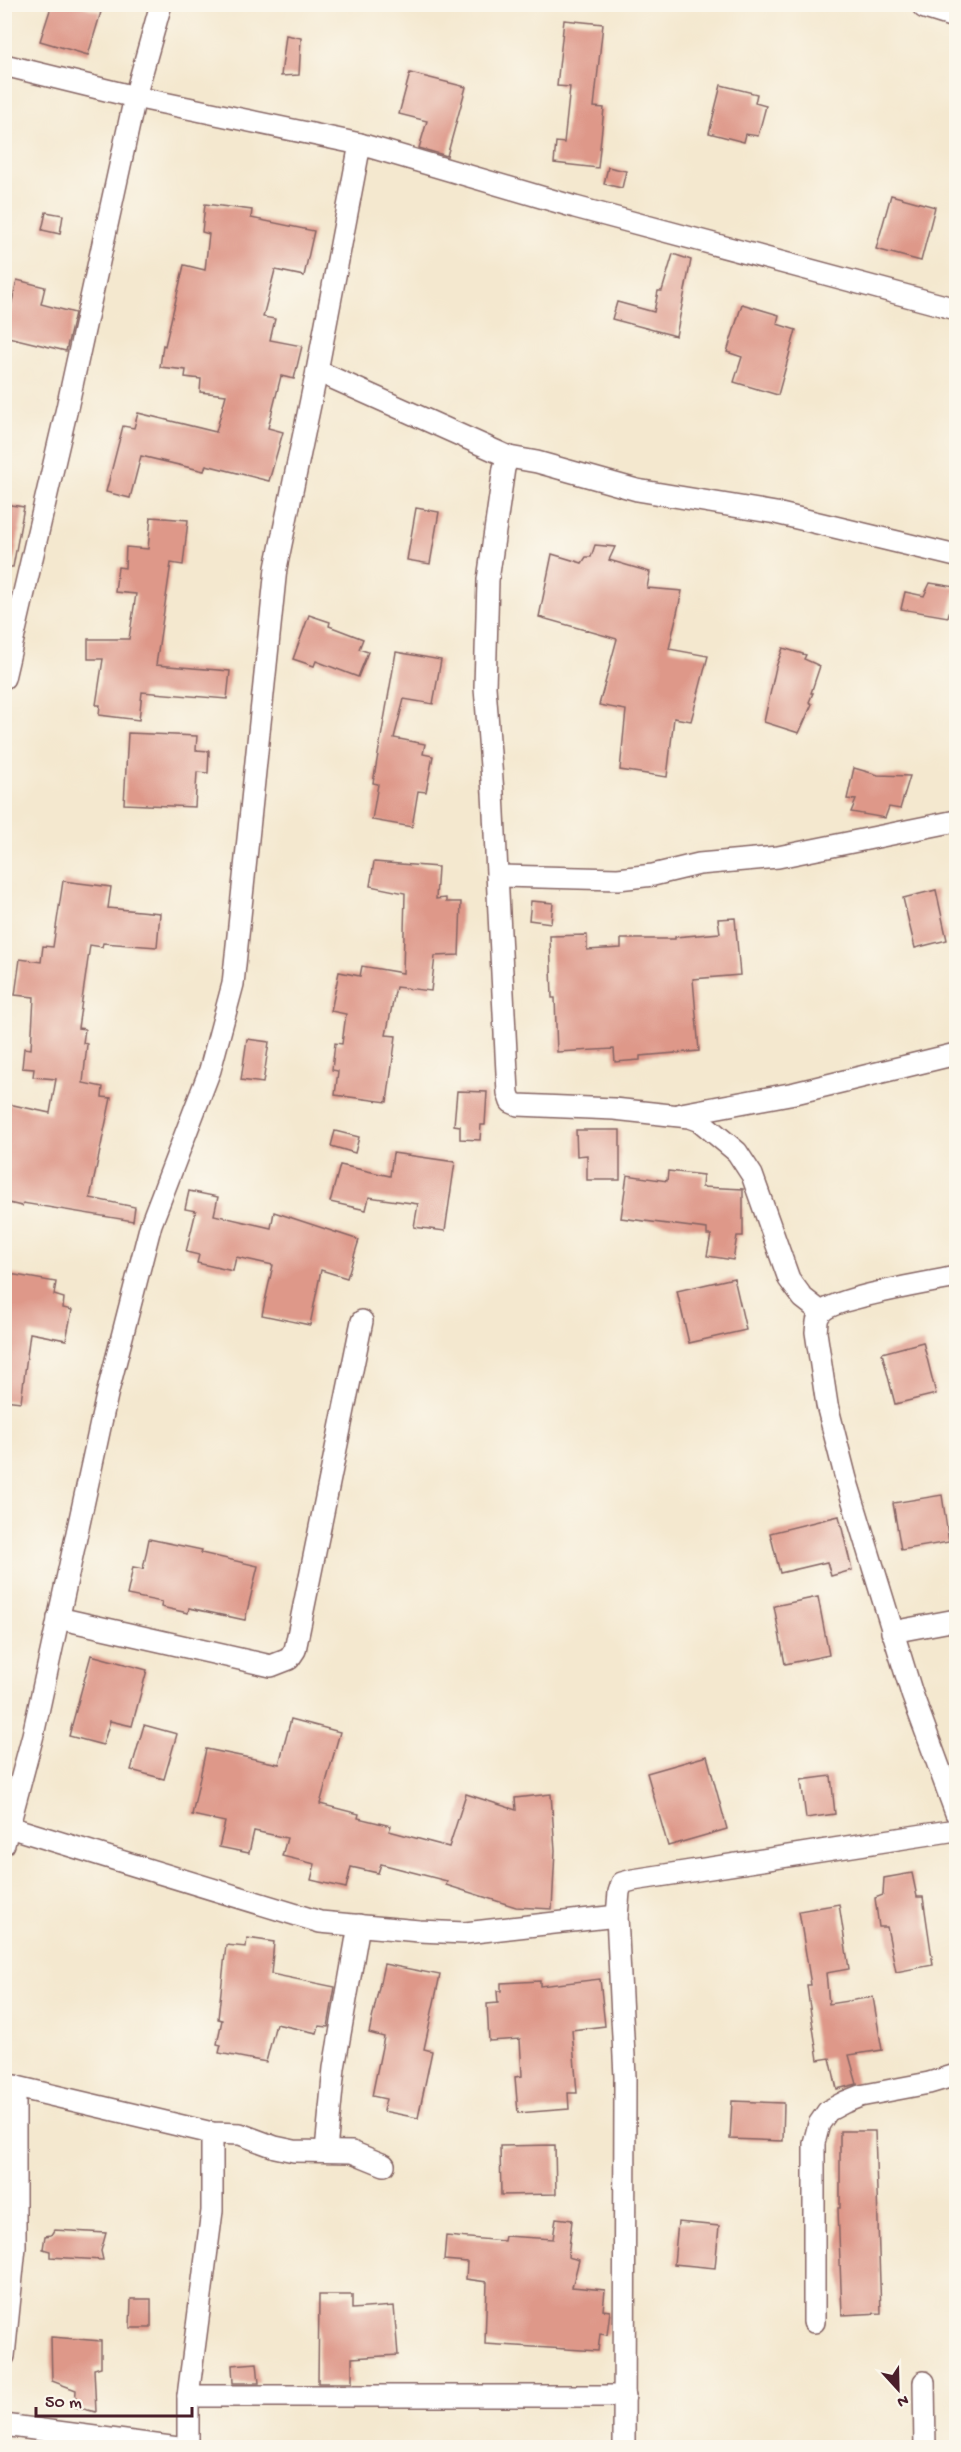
<svg xmlns="http://www.w3.org/2000/svg" width="961" height="2452" font-family="'Gochi Hand',sans-serif">
  <rect width="100%" height="100%" fill="#fbf7ec"/>
  <filter id="ink" filterUnits="userSpaceOnUse"><feTurbulence type="fractalNoise" baseFrequency=".0167" numOctaves="2"/><feDisplacementMap in="SourceGraphic" scale="12" xChannelSelector="R" yChannelSelector="G"/><feConvolveMatrix kernelMatrix="1 2 1 2 8 2 1 2 1" color-interpolation-filters="sRGB"/></filter>
  <filter id="wash" filterUnits="userSpaceOnUse"><feTurbulence type="fractalNoise" baseFrequency=".008" numOctaves="4" result="noise"/><feDisplacementMap in="SourceGraphic" scale="24" xChannelSelector="R" yChannelSelector="G"/><feGaussianBlur stdDeviation="1.35" result="paint"/><feColorMatrix in="noise" values="0 0 0 0 0 0 0 0 0 0 0 0 0 0 0 0 0 1.4 0 .05"/><feComposite in="paint" operator="in"/></filter>
  <g filter="url(#wash)">
    <rect width="100%" height="100%" fill="#f4e8cf"/>
    <g id="blocks">
      <g fill="#de9889">
        <polygon points="52,4 75,4 101,12 88,55 40,41"/>
        <polygon points="564,20 603,24 594,107 604,108 598,168 554,163 556,142 564,143 570,87 557,86"/>
        <polygon points="286,35 301,38 299,75 281,76"/>
        <polygon points="410,73 466,87 447,156 419,148 427,121 399,114"/>
        <polygon points="721,85 757,94 755,103 766,106 758,136 746,134 744,142 709,133"/>
        <polygon points="608,167 626,171 622,188 604,184"/>
        <polygon points="891,195 935,207 921,261 876,249"/>
        <polygon points="205,204 252,210 251,218 314,231 304,276 275,270 263,317 275,319 270,340 302,346 294,379 281,376 268,428 283,432 269,481 206,465 204,471 141,456 130,498 106,492 123,426 134,428 138,413 216,432 226,395 200,392 201,379 185,377 186,370 160,367 163,345 165,346 184,265 205,270 209,234 202,232"/>
        <polygon points="46,212 63,215 60,234 42,230"/>
        <polygon points="673,254 691,260 676,336 612,319 617,302 654,312 658,291 662,291"/>
        <polygon points="17,280 45,287 41,304 75,313 66,351 4,336"/>
        <polygon points="742,304 779,315 777,324 796,330 778,395 734,382 742,357 727,352"/>
        <polygon points="4,504 24,507 13,567 4,567"/>
        <polygon points="416,508 439,512 430,564 407,560"/>
        <polygon points="151,517 188,520 183,565 171,563 156,665 230,671 227,699 142,692 139,720 99,715 100,705 96,705 103,659 88,659 88,639 129,639 136,594 115,592 118,567 125,568 126,547 148,549"/>
        <polygon points="595,545 615,547 609,560 650,572 647,588 682,591 669,649 708,656 691,721 674,718 667,777 620,770 626,710 599,705 617,639 539,617 552,554 582,563 586,557 591,557"/>
        <polygon points="930,583 956,587 948,617 901,609 905,592 924,596"/>
        <polygon points="309,615 330,622 329,626 363,639 359,649 368,652 358,677 316,661 314,666 293,659"/>
        <polygon points="783,648 806,655 804,659 820,666 811,693 813,693 809,702 812,704 799,733 764,722 776,667"/>
        <polygon points="396,652 441,660 433,704 404,699 394,738 425,744 423,754 433,756 426,792 418,791 412,827 372,820 378,784 373,783"/>
        <polygon points="128,733 197,736 196,750 209,751 208,773 197,772 195,807 124,804"/>
        <polygon points="854,768 878,775 910,776 900,809 889,807 885,818 851,812 856,800 847,799"/>
        <polygon points="374,862 438,867 436,899 446,898 446,902 461,902 459,955 435,956 431,991 396,987 386,1035 396,1036 387,1102 335,1095 338,1071 332,1070 335,1043 342,1044 346,1014 331,1011 339,972 360,976 362,966 403,973 405,893 370,886"/>
        <polygon points="63,881 111,887 108,908 160,913 157,947 103,943 102,947 90,945 78,1028 85,1029 83,1043 87,1044 83,1083 103,1087 102,1097 111,1098 90,1198 135,1207 133,1221 23,1203 22,1206 4,1202 4,1103 50,1113 56,1079 33,1077 34,1069 22,1068 24,1048 31,1049 34,997 15,995 20,959 41,962 43,946 53,947"/>
        <polygon points="936,890 947,940 915,948 903,898"/>
        <polygon points="531,901 553,903 551,923 529,920"/>
        <polygon points="735,918 740,975 693,979 699,1051 640,1056 640,1060 615,1062 614,1049 557,1052 555,998 552,998 550,936 587,935 587,950 621,948 621,939 675,939 675,937 720,933 718,919"/>
        <polygon points="247,1039 269,1042 263,1083 241,1080"/>
        <polygon points="457,1091 487,1092 485,1125 481,1125 480,1140 460,1139 460,1126 454,1125"/>
        <polygon points="576,1130 620,1130 620,1180 587,1180 587,1155 577,1156"/>
        <polygon points="335,1131 359,1137 355,1153 331,1146"/>
        <polygon points="393,1153 455,1162 445,1231 414,1227 418,1204 369,1197 366,1210 330,1202 340,1165 390,1176"/>
        <polygon points="668,1171 703,1175 702,1187 743,1189 743,1236 737,1236 733,1260 707,1256 711,1235 707,1235 707,1229 621,1218 627,1175 667,1181"/>
        <polygon points="189,1191 218,1197 214,1215 271,1228 274,1212 359,1240 347,1278 321,1270 310,1325 262,1315 273,1265 236,1257 233,1271 197,1263 199,1255 186,1252 196,1211 185,1209"/>
        <polygon points="4,1273 56,1282 54,1295 64,1298 63,1308 72,1310 66,1340 30,1333 21,1402 4,1400"/>
        <polygon points="734,1278 746,1330 689,1343 677,1291"/>
        <polygon points="923,1342 936,1394 895,1404 882,1353"/>
        <polygon points="942,1495 949,1542 901,1550 893,1503"/>
        <polygon points="839,1516 852,1570 831,1576 827,1562 780,1573 770,1533"/>
        <polygon points="149,1539 202,1550 201,1553 258,1566 245,1620 189,1608 188,1613 161,1607 162,1602 127,1595 133,1567 143,1569"/>
        <polygon points="818,1597 829,1655 785,1664 774,1606"/>
        <polygon points="91,1655 147,1670 132,1726 110,1721 103,1745 69,1736"/>
        <polygon points="291,1719 340,1732 320,1804 359,1814 358,1818 391,1826 389,1831 449,1847 466,1794 516,1810 515,1798 551,1794 555,1850 552,1909 516,1907 446,1885 447,1881 381,1864 378,1873 351,1867 346,1888 311,1880 315,1864 282,1856 287,1838 254,1831 249,1853 219,1847 225,1822 192,1815 206,1749 279,1764"/>
        <polygon points="144,1725 177,1734 164,1779 131,1770"/>
        <polygon points="707,1756 727,1829 668,1846 647,1773"/>
        <polygon points="831,1776 835,1814 806,1818 801,1780"/>
        <polygon points="912,1873 917,1897 923,1897 933,1965 896,1972 887,1927 879,1927 875,1898 883,1895 884,1878"/>
        <polygon points="839,1904 849,1969 826,1973 829,2004 873,1997 882,2050 849,2055 857,2084 837,2089 830,2058 818,2060 809,2001 807,1985 811,1985 799,1911"/>
        <polygon points="247,1938 274,1942 271,1974 335,1987 328,2027 319,2026 317,2033 276,2024 266,2062 219,2053 221,2045 217,2044 222,2020 218,2019 226,1945 246,1947"/>
        <polygon points="384,1964 440,1975 424,2049 432,2051 418,2118 383,2111 386,2099 372,2096 384,2037 369,2033"/>
        <polygon points="600,1979 605,2026 572,2030 577,2093 568,2093 569,2109 518,2113 515,2077 522,2076 520,2039 489,2041 487,2004 498,2003 497,1991 501,1991 501,1983 540,1981 540,1986"/>
        <polygon points="732,2101 784,2103 783,2141 730,2139"/>
        <polygon points="840,2131 875,2131 881,2313 842,2315 838,2208 840,2208"/>
        <polygon points="555,2145 556,2194 501,2195 500,2146"/>
        <polygon points="556,2218 572,2220 568,2257 579,2260 572,2287 605,2290 603,2310 610,2311 607,2335 600,2334 598,2351 485,2344 487,2282 466,2279 467,2262 444,2260 446,2236 504,2241 505,2236 553,2239"/>
        <polygon points="678,2222 719,2226 715,2268 674,2264"/>
        <polygon points="54,2230 106,2233 101,2251 103,2260 50,2257 50,2251 43,2249 45,2236 51,2235"/>
        <polygon points="319,2295 352,2295 352,2309 394,2306 398,2355 352,2358 352,2383 318,2383"/>
        <polygon points="131,2299 151,2299 151,2328 130,2328"/>
        <polygon points="51,2337 101,2341 101,2367 94,2369 96,2412 75,2407 76,2390 52,2381"/>
        <polygon points="257,2363 259,2383 233,2383 232,2365"/>
      </g>
    </g>
  </g>
  <g filter="url(#ink)">
    <use href="#blocks" fill-opacity="0" stroke="#866564" stroke-width="1.5"/>
    <g fill="none" stroke-linecap="round" stroke-linejoin="round">
      <g stroke="#866564" stroke-width="24">
        <g id="street">
          <polyline points="4,65 135,97 360,144 575,207 956,309"/>
          <polyline points="360,144 317,371 509,457 537,462 637,490 776,513 956,556"/>
          <polyline points="509,457 504,468 488,580 485,687 493,793 508,1093 511,1102 518,1105 614,1109 689,1117 700,1121 737,1152 752,1175 789,1279 803,1298 821,1312"/>
          <polyline points="4,678 67,408 135,97 161,4"/>
          <polyline points="497,876 618,879 653,875 699,864 778,857 956,821"/>
          <polyline points="681,1114 795,1093 956,1054"/>
          <path d="M956 1277C933 1282 831 1298 820 1314 816 1319 817 1325 816 1332L827 1405 846 1479 912 1694 956 1813"/>
          <polyline points="58,1618 271,1666 289,1659 295,1650 362,1321"/>
          <polyline points="892,1632 956,1620"/>
          <polyline points="9,1827 320,1922 419,1931 465,1933 617,1916"/>
          <polyline points="4,1844 33,1735 107,1395 151,1224 210,1070 233,984 276,568 317,371"/>
          <polyline points="4,2084 212,2133 240,2134 275,2147 294,2151 352,2152 384,2165"/>
          <polyline points="326,2150 334,2068 359,1925"/>
          <polyline points="814,2322 814,2143 819,2124 828,2111 845,2102 860,2096 929,2083 956,2075"/>
          <polyline points="4,2356 15,2247 15,2086"/>
          <polyline points="924,2382 925,2448"/>
          <polyline points="188,2396 625,2396"/>
          <polyline points="4,2425 178,2448"/>
          <polyline points="188,2448 188,2396 212,2211 212,2133"/>
          <polyline points="624,2448 625,2077 617,1916 619,1892 622,1883 633,1880 956,1830"/>
        </g>
      </g>
      <g stroke="#866564" stroke-width="33">
        <polyline id="secondary" points="927,4 956,13"/>
      </g>
      <use href="#street" stroke="#fff" stroke-width="21"/>
      <use href="#secondary" stroke="#fff" stroke-width="30"/>
    </g>
  </g>
  <rect width="961" height="2452" fill="none" stroke="#fbf7ec" stroke-width="24"/>
  <g transform="translate(898 2389) rotate(158)" stroke="#fbf7ec" stroke-width="4.5" paint-order="stroke">
  <path d="M0-4.5L10 22L0 15L-10 22Z" fill="#4a1f2b"/>
  <text y="-9" font-size="16" font-weight="bold" text-anchor="middle" fill="#4a1f2b">N</text>
  </g>
  <path d="M36 2407v9h156v-9" fill="none" stroke="#4a1f2b" stroke-width="3"/>
  <text x="45" y="2407" font-size="18" fill="#4a1f2b" stroke="#fbf7ec" stroke-width="4.5" paint-order="stroke">50 m</text>
</svg>
